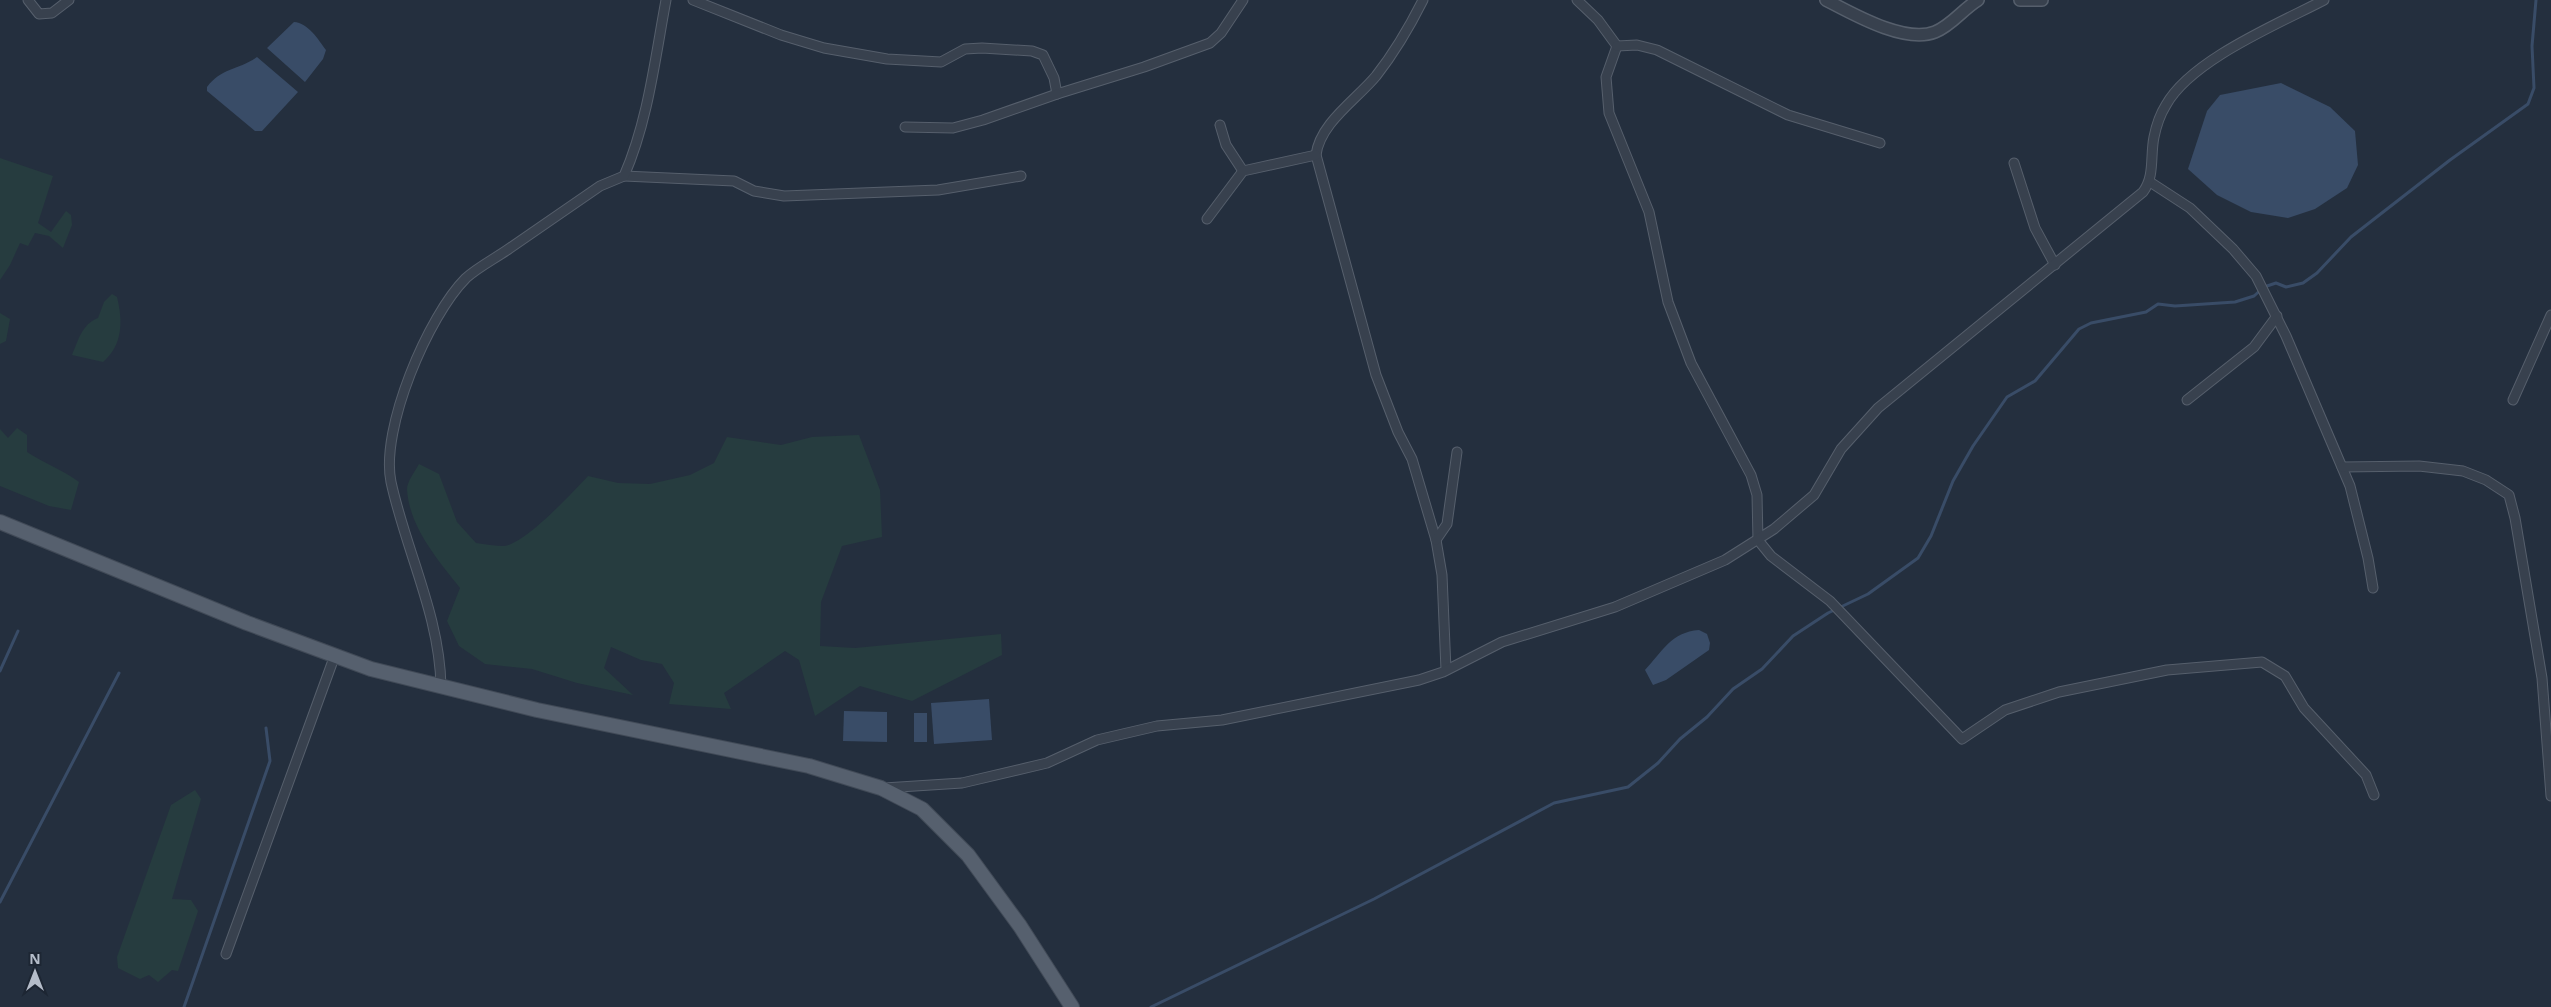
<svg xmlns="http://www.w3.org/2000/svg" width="2551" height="1007" font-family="'Noto Sans',sans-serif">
  <rect width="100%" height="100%" fill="#242f3e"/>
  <g fill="#263c3f">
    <polygon points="0,158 53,176 38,223 51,232 66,211 71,215 72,225 63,248 49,236 35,233 28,246 20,243 10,265 0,280"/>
    <path d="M112 294 117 297C123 321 123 345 103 362L72 355C78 341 82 324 98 318L104 302Z"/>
    <polygon points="0,313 10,319 6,341 0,344"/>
    <path d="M17 428 27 435V452C44 463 63 470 79 482L71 510 49 506 0 486V429L8 438Z"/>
    <path d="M859 435 880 490 882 537 842 546 821 602 820 646 855 648 1001 634 1002 655 912 701 860 686 815 716 799 660 785 651 724 693 731 709 669 704 674 683 662 664 641 660 611 647 604 668 633 695 577 683 532 669 485 664 459 646 447 621 460 588C438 560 409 527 407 489 407 482 415 471 419 464L439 474 457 522 476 543C485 544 495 546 504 546 525 544 573 492 588 476L618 483 650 484 690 475 714 463 727 437 781 445 812 437Z"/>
    <polygon points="195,790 201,799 172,899 191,900 198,911 178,971 172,970 158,982 149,975 140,979 118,968 117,957 171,805"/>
  </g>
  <g fill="#394c67">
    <path d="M294 22C308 23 318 39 326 50L323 59 305 82 267 48Z"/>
    <path d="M257 57 298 92 262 131H255L207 91V87C221 68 238 70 257 57Z"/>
    <polygon points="2281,83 2330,107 2355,131 2358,165 2347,188 2315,209 2288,218 2251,212 2217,195 2188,169 2207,111 2220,95"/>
    <path d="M1699 630 1707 634 1710 643 1709 650 1666 680 1653 685 1645 670C1662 652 1671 632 1699 630Z"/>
    <polygon points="989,699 992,740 934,744 931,703"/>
    <polygon points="844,711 887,712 887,742 843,741"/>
    <rect x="914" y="713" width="13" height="29"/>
  </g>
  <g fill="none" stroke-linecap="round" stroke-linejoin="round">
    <g stroke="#394c67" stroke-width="3">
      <polyline points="0,671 18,631"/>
      <polyline points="0,902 119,673"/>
      <polyline points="184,1007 270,761 266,728"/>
      <polyline points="1151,1007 1374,899 1554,803 1628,787 1658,763 1680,739 1707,717 1733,689 1762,669 1793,636 1828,613 1868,594 1918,558 1931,536 1953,481 1973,446 2007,397 2035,381 2079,329 2091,323 2146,312 2158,304 2175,306 2235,302 2254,296 2264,287 2276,283 2286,287 2303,283 2317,273 2351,237 2450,160 2528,104 2534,88 2532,46 2536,0"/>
    </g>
    <g stroke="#565f6c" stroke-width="11">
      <g id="minor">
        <polyline points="28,0 39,14 52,13 69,0"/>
        <polyline points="693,0 781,35 824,48 887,59 941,62 965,49 982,48 1032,51 1043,55 1054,78 1057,94 1144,67 1210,43 1221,33 1243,0"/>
        <path d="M1423 0C1410 26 1394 53 1376 76 1356 100 1320 123 1316 155L1376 375 1398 432 1412 459 1436 540 1442 575 1446 670"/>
        <polyline points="1577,0 1598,20 1617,46 1606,77 1609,113 1649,212 1668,302 1691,363 1751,475 1757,495 1758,540 1771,556 1830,601 1962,739 2005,710 2059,692 2167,670 2262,662 2285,676 2304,708 2366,775 2374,795"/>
        <polyline points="1617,46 1637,45 1657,50 1788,115 1880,143"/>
        <polyline points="1220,125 1226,145 1243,171"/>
        <polyline points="905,127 953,128 983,120 1057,94"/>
        <polyline points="2014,163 2035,228 2055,265"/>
        <polyline points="624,176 734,181 754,191 784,196 938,190 1021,176"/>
        <polyline points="2150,182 2190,208 2233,249 2256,276 2286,336 2350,486 2368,558 2373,588"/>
        <polyline points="1207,219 1243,171 1316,155"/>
        <polyline points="2187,400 2254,347 2277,316"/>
        <polyline points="2513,400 2551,315"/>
        <polyline points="2342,467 2419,466 2463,471 2486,480 2509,495 2515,518 2542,678 2551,796"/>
        <polyline points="1436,540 1447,524 1457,452"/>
        <path d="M441 687C440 616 406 551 391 482 380 429 428 316 466 278 478 267 496 258 510 248 540 227 570 207 600 186L624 176C648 121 655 59 666 0"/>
        <path d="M884 788 962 783 1047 763 1097 740 1157 726 1222 720 1419 680 1443 672 1502 642 1615 607 1725 560 1774 529 1814 495 1841 449 1878 408 2143 192C2155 176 2150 156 2154 137 2156 127 2161 113 2166 105 2191 60 2278 24 2324 0"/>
        <polyline points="226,954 335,655"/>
      </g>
    </g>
    <g stroke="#565f6c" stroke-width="14">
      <g id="tertiary">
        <path d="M1826 0C1853 14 1905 44 1935 32 1951 26 1963 9 1978 0"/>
        <polyline points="2020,0 2042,0"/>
      </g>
    </g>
    <g stroke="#414a57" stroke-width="16">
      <polyline id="primary" points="0,522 247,623 371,669 537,710 809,766 881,788 922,809 968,855 1020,926 1072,1007"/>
    </g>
    <use href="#minor" stroke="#38414e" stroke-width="9"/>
    <use href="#tertiary" stroke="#38414e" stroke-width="11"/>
    <use href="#primary" stroke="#56606e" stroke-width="14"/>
  </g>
  <g transform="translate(35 972)" stroke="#1d2633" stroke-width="4" paint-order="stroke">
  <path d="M0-4L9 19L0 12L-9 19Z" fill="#b4bcc9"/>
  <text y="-8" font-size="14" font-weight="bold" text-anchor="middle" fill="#b4bcc9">N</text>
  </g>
</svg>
